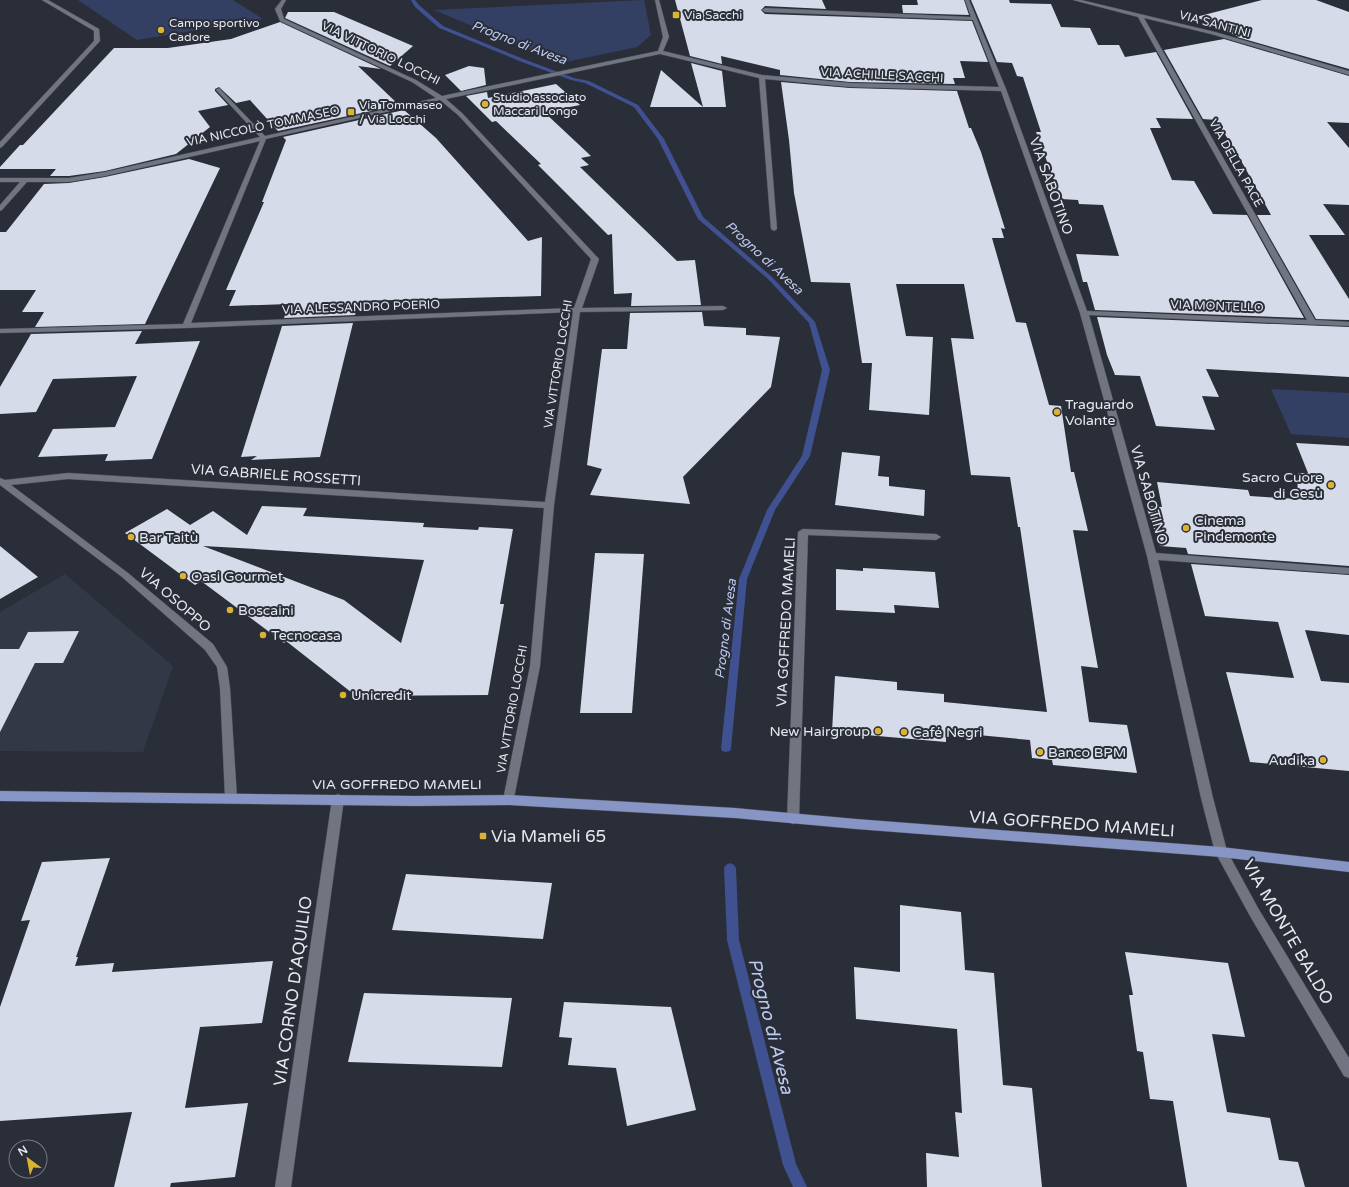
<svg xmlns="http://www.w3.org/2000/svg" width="1349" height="1187" font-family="'Varela Round',sans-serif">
  <rect width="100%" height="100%" fill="#2a2e38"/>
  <polygon fill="#333847" points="65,574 173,666 143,752 0,751 0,612"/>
  <g fill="#343f64">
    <polygon points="78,0 233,0 263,19 137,40"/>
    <polygon points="644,0 651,35 637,47 561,63 434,10"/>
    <polygon points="1271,389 1349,393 1349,438 1291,434"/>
  </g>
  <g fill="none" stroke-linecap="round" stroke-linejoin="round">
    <g fill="#405191" fill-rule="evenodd">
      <polygon points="411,0 415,0 419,5 443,26 526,60 574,78 589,81 638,105 664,139 703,217 772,277 815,322 830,370 810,456 775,510 747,579 731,748 730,751 726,752 722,751 721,748 739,579 767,510 802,456 822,370 809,323 768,279 698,219 658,139 634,107 585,83 571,80 522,62 439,28 415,7"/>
      <polygon points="730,863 734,865 736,868 739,940 796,1164 807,1187 793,1187 783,1165 727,940 724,868 726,865"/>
    </g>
  </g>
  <g fill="#d6dbe9" fill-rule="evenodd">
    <polygon points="675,0 822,0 826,9 765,6 761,10 765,14 972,21 988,62 960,61 965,78 953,78 955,84 850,82 780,75 780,70 721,56 722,64 690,56"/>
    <polygon points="917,0 964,0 969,15 903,13 902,5 918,5"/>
    <polygon points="971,0 1009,0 1010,3 1051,4 1061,27 1090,28 1098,45 1119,45 1125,57 1156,52 1193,119 1156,118 1161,128 1150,128 1172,180 1194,181 1213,214 1247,215 1304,318 1095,310 1087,282 1083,282 1076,254 1119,256 1103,205 1079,204 1078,200 1061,199 1036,132 1041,132 1023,77 1017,76 1012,63 997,62"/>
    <polygon points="1262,0 1316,0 1349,12 1349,69 1237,37 1239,37 1196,17"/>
    <polygon points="288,12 334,12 413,46 390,66 285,18"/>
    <polygon points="280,22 381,69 358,66 399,105 278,131 250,100 236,103 219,87 215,89 215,91 228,105 198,111 210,127 176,154 105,171 69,176 50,176 56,169 0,169 0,167 20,145 23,145 114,48 168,48 231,39"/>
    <polygon points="1224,39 1349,76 1349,123 1327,122 1349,148 1349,205 1323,204 1345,235 1309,235 1349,299 1349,320 1316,319 1257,215 1271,215 1238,155 1216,120 1203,119 1164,50"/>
    <polygon points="691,63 722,71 726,107 650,107 661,70 703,107"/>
    <polygon points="469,66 484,68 486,85 461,91 445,75"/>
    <polygon points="781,82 850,88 957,91 969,128 971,128 981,152 1005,229 1001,228 1004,238 992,238 1016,322 1026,323 1049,405 1061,406 1071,472 1074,472 1088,531 1073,530 1098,668 1081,666 1089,722 1127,725 1137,773 1053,765 1052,760 1032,758 1030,740 946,732 946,742 832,732 835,676 897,682 897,690 944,694 944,702 1047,712 1020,527 1018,527 1010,477 971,475 951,338 974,339 964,284 896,284 906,336 933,337 929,415 869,410 872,363 862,363 850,283 811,282 794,193 789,140"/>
    <polygon points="556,84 580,105 544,112 591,156 581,158 589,165 580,167 677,261 695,260 701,305 631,306 632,293 614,294 612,234 608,235 538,165 541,164 496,121 492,122 466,96 487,92 488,98"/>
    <polygon points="404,110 436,138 528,241 542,237 541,296 359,301 355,315 284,318 289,304 229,306 236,290 226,290 264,202 262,202 286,140 283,137"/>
    <polygon points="189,159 220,168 145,324 35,327 44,312 22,312 36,290 0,290 0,232 6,232 44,184 69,183 105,177"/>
    <polygon points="702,312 704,326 746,328 746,335 780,337 771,387 683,477 690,504 590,495 602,469 587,465 602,349 627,349 630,313"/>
    <polygon points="1097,317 1349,327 1349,377 1206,369 1219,397 1202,396 1215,430 1156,426 1140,376 1115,375 1107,355"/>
    <polygon points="353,323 320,457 251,460 257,456 241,457 282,326"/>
    <polygon points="142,331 135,344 200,341 152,459 105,461 108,454 38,457 53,429 115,427 137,376 53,379 36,412 0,414 0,387 31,334"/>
    <polygon points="1296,443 1349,446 1349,566 1188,554 1186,548 1160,546 1146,506 1162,507 1157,482 1248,490 1250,496 1297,499 1298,473 1308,473"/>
    <polygon points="842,452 880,456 878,476 889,477 889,486 925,490 924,516 835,505"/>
    <path d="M262 506 307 508 303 516 424 523 423 527 478 530 479 527 513 529 500 604H504L488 695 356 696 286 641 284 643 201 581 195 585 125 533 167 509 190 525 213 511 247 535ZM203 546 239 548 424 560 401 643 344 600Z"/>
    <polygon points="0,546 38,577 0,599"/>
    <polygon points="595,553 644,554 632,713 580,713"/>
    <polygon points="1191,564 1349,575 1349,635 1305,630 1321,681 1349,683 1349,771 1250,762 1226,672 1294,678 1278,622 1205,616"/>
    <polygon points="863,568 935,572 939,608 894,605 895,613 836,610 836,569 863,571"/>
    <polygon points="79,631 63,663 35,663 0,732 0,649 19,649 28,632"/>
    <polygon points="110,858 76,957 78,957 75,966 114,963 112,972 273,961 262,1023 200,1027 185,1108 248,1103 235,1177 171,1183 170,1187 114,1187 132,1112 0,1121 0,1007 30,920 21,921 42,862"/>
    <polygon points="406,874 552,883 543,939 392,930"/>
    <polygon points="900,905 961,912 965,970 994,973 1003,1085 1032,1088 1042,1187 927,1187 926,1153 959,1157 955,1112 962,1113 957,1029 856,1019 854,967 900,972"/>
    <polygon points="1125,952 1228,963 1245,1037 1212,1034 1227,1112 1270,1118 1279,1160 1298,1162 1305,1187 1187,1187 1173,1101 1150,1099 1143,1052 1137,1051 1129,995 1133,995"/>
    <polygon points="364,993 512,998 502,1067 348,1062"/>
    <polygon points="564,1002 671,1007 696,1110 627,1126 616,1068 568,1065 572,1038 559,1037"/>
  </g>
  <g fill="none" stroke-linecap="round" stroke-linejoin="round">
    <g stroke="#4a4d55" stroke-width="1">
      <g id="minor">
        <polygon points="42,0 48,0 99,29 100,41 2,147 0,148 0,142 94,41 94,31"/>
        <path d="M282 0H286L281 9 284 19 416 80 442 96 658 51 663 37 655 0H659L669 37 663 51 762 75 850 83 999 87 973 20 765 12 762 10 765 8 971 17 965 0H969L1006 89 1087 311 1307 320 1138 17 1073 0H1081L1215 32 1349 71V75L1211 34 1144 18 1315 320 1349 322V326L1089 315 1156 553 1349 568V574L1158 560 1213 798 1227 851 1258 908 1349 1058V1078L1344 1076 1250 916 1215 852 1201 798 1147 556 1080 313 1001 91 850 87 765 79 777 229 774 231 771 229 759 78 660 54 446 99 462 113 599 259 582 308 723 306 727 308 723 310 580 312 554 505 540 666 513 803 509 805 505 803 503 800 530 666 544 508 68 479 11 485 128 573 213 644 227 667 230 688 237 798 235 801 231 803 227 801 225 798 220 688 217 667 205 650 122 577 0 485V478L5 480 68 473 545 502 573 312 186 328 0 333V329L183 324 260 141 105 176 69 182H27L2 210 0 211V205L20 182H0V178H69L105 172 260 137 217 91 216 90 219 88 265 136 436 98 412 82 280 21 275 9ZM440 100 458 115 591 259 574 308 191 323 266 139Z"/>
        <polygon points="803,529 936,534 941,537 936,540 808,535 799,819 797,822 793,824 789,822 787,819 798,532"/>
        <polygon points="338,794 342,796 344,799 291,1187 275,1187 332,799 334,796"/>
      </g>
    </g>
    <g stroke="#4a4d55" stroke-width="1">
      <polygon id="major" points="0,791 415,796 509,795 735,808 856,819 1221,847 1349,862 1349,872 1221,857 856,829 735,818 509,805 415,806 0,801"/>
    </g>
    <use href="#minor" fill="#717581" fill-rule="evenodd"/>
    <use href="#major" fill="#8795c4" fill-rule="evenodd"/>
  </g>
  <g fill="#dab333" stroke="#2a2e38" stroke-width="1.5">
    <rect x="672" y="11" width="8" height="8" rx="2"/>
    <circle cx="161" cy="30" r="4"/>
    <circle cx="485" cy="104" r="4"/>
    <rect x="347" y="108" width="8" height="8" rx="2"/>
    <circle cx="1057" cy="412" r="4"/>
    <circle cx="1331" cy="485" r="4"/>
    <circle cx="1186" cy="528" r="4"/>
    <circle cx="131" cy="537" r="4"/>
    <circle cx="183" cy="576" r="4"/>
    <circle cx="230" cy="610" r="4"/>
    <circle cx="263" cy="635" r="4"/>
    <circle cx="343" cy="695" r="4"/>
    <circle cx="878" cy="731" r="4"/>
    <circle cx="904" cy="732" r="4"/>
    <circle cx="1040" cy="752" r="4"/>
    <circle cx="1323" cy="760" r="4"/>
    <rect x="479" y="832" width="8" height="8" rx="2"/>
  </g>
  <g text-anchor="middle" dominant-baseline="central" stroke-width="4" stroke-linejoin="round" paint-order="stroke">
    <g font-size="12" fill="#e6e8ef" stroke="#2a2e38" text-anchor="start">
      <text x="684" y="15">Via Sacchi</text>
      <text x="169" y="23">Campo sportivo<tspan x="169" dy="14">Cadore</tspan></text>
      <text x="493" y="97">Studio associato<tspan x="493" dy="14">Maccari Longo</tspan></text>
      <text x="359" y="105">Via Tommaseo<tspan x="359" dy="14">/ Via Locchi</tspan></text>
    </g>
    <g font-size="12" fill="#e6e8ef" stroke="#2a2e38">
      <text transform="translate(1215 24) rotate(15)">VIA SANTINI</text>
      <text transform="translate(381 53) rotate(26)">VIA VITTORIO LOCCHI</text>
      <text transform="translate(882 75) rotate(3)">VIA ACHILLE SACCHI</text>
      <text transform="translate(263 126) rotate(-12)">VIA NICCOLÒ TOMMASEO</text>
      <text transform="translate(1236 163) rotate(61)">VIA DELLA PACE</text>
      <text transform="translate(1217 306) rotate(2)">VIA MONTELLO</text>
      <text transform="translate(361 307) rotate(-2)">VIA ALESSANDRO POERIO</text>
      <text transform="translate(558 364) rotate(-81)">VIA VITTORIO LOCCHI</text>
      <text transform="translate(512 709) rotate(-80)">VIA VITTORIO LOCCHI</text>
    </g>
    <g font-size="13" font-style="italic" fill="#becaf0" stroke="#2a2e38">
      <text transform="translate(519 43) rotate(21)">Progno di Avesa</text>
      <text transform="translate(764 258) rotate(43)">Progno di Avesa</text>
      <text transform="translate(726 629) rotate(-83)">Progno di Avesa</text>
    </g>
    <g font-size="14" fill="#e6e8ef" stroke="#2a2e38">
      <text transform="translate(1051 186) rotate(70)">VIA SABOTINO</text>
      <text transform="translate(276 475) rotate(4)">VIA GABRIELE ROSSETTI</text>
      <text transform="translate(1149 495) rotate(74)">VIA SABOTINO</text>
      <text transform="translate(175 600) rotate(41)">VIA OSOPPO</text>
      <text transform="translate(786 622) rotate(-87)">VIA GOFFREDO MAMELI</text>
      <text x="397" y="784">VIA GOFFREDO MAMELI</text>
    </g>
    <g font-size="14" fill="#e6e8ef" stroke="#2a2e38" text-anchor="start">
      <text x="1065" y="404">Traguardo<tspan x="1065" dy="16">Volante</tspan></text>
      <text x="1323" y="477" text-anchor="end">Sacro Cuore<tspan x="1323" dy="16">di Gesù</tspan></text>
      <text x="1194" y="520">Cinema<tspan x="1194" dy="16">Pindemonte</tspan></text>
      <text x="139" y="537">Bar Taitù</text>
      <text x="191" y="576">Oasi Gourmet</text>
      <text x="238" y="610">Boscaini</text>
      <text x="271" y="635">Tecnocasa</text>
      <text x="351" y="695">Unicredit</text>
      <text x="870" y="731" text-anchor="end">New Hairgroup</text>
      <text x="912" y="732">Café Negri</text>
      <text x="1048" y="752">Banco BPM</text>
      <text x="1315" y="760" text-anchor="end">Audika</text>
    </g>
    <g font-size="17" fill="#e6e8ef" stroke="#2a2e38">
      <text transform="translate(1072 824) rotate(4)">VIA GOFFREDO MAMELI</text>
      <text transform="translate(1288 932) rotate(60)">VIA MONTE BALDO</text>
      <text transform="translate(293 991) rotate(-82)">VIA CORNO D'AQUILIO</text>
    </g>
    <g font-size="17" fill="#e6e8ef" stroke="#2a2e38" text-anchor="start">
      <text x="491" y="836">Via Mameli 65</text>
    </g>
    <g font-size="18" font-style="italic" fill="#becaf0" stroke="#2a2e38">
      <text transform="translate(771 1026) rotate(76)">Progno di Avesa</text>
    </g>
  </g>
  <g transform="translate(28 1159) rotate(328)"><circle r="19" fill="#2a2e38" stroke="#757881"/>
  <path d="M0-3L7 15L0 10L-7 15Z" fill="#dab333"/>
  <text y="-6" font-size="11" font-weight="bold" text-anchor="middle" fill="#e6e8ef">N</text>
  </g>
</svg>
